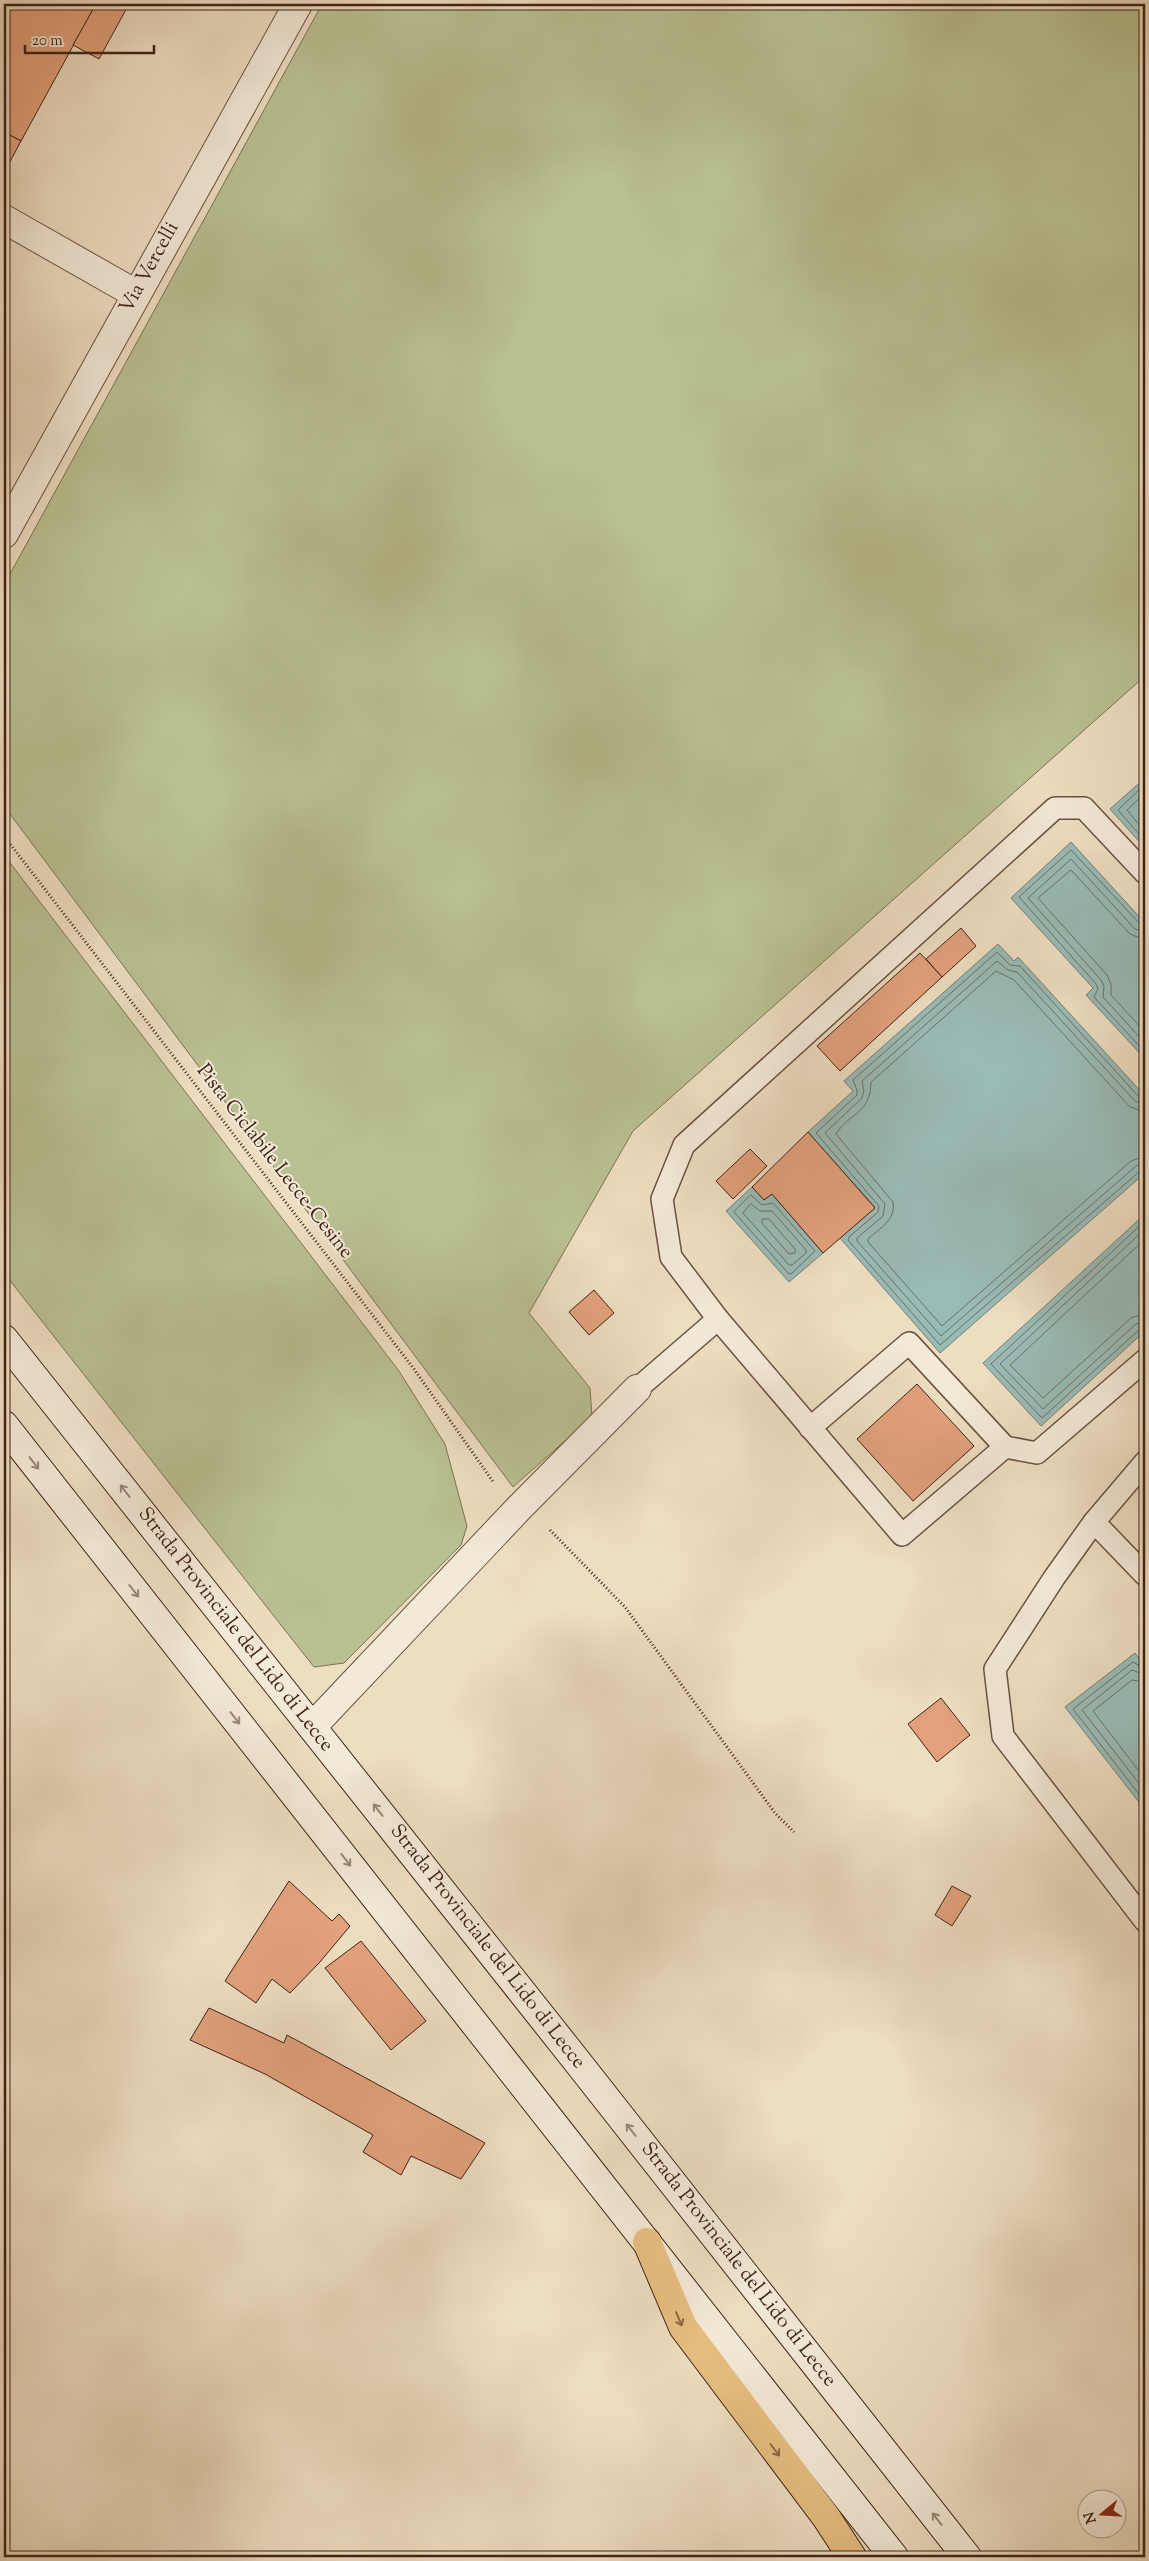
<svg xmlns="http://www.w3.org/2000/svg" width="1149" height="2561" font-family="'Sorts Mill Goudy',serif">
  <rect width="100%" height="100%" fill="#edddc1"/>
  <filter id="stains"><feTurbulence type="fractalNoise" baseFrequency=".004" numOctaves="4"/><feColorMatrix values="0 0 0 0 .2 0 0 0 0 .09 0 0 0 0 .02 0 0 0 .5 -.17"/></filter>
  <radialGradient id="worn" r=".72"><stop offset=".6" stop-color="#630" stop-opacity="0"/><stop offset="1" stop-color="#630" stop-opacity=".3"/></radialGradient>
  <g fill="#b9c092" stroke="#7d7154">
    <polygon points="322,4 1145,4 1145,676 633,1131 529,1313 590,1388 592,1417 513,1487 4,806 4,585"/>
    <polygon points="4,855 399,1371 445,1444 467,1526 461,1545 344,1663 314,1667 4,1273"/>
  </g>
  <g fill="#99bbb6" stroke="#767e76">
    <polygon points="1145,778 1145,848 1110,809"/>
    <polygon points="1071,842 1145,923 1145,1059 1086,995 1093,988 1011,898"/>
    <polygon points="998,944 1014,961 1018,957 1145,1096 1145,1173 940,1353 840,1238 875,1207 808,1132 853,1091 844,1081"/>
    <polygon points="752,1187 764,1200 772,1194 823,1253 789,1282 726,1211"/>
    <polygon points="1145,1214 1145,1331 1041,1426 983,1363"/>
    <polygon points="1135,1653 1145,1666 1145,1810 1065,1707"/>
  </g>
  <g fill="none" stroke-linecap="round" stroke-linejoin="round">
    <g stroke="#6d6e66" stroke-width="1">
      <polyline points="1145,784 1118,810 1145,841"/>
      <polyline points="1145,793 1127,810 1145,832"/>
      <polyline points="1145,926 1140,924 1071,850 1019,897 1096,984 1098,989 1094,997 1145,1052"/>
      <polyline points="1145,932 1135,929 1071,859 1028,898 1101,980 1104,986 1103,997 1145,1043"/>
      <polyline points="1145,940 1130,934 1071,870 1038,898 1107,975 1111,984 1111,995 1145,1032"/>
      <polyline points="1145,1098 1139,1097 1020,966 1010,965 997,952 853,1080 857,1090 857,1095 816,1133 879,1206 878,1212 849,1237 848,1240 940,1345 1140,1171 1145,1170"/>
      <polyline points="1145,1105 1135,1101 1017,972 1008,970 997,961 862,1081 864,1091 862,1098 825,1133 885,1204 883,1216 857,1238 857,1241 941,1336 1136,1166 1145,1163"/>
      <path d="M1145 1112 1130 1107 1014 980 996 971 871 1082C870 1115 851 1111 836 1134L893 1202C896 1220 880 1228 868 1239V1242L942 1326 1131 1161 1145 1156"/>
      <polygon points="751,1195 762,1205 773,1203 815,1251 791,1274 788,1273 734,1212"/>
      <polygon points="751,1204 760,1211 772,1211 806,1250 806,1253 792,1265 789,1265 743,1213"/>
      <polygon points="763,1219 769,1219 795,1249 795,1253 789,1254 762,1223"/>
      <polyline points="1145,1221 991,1364 1042,1418 1140,1329 1145,1327"/>
      <polyline points="1145,1229 1000,1364 1043,1409 1136,1324 1145,1321"/>
      <polyline points="1145,1239 1010,1365 1043,1398 1131,1318 1145,1313"/>
      <polyline points="1145,1669 1133,1662 1073,1709 1145,1802"/>
      <polyline points="1145,1675 1132,1670 1082,1710 1145,1791"/>
      <polyline points="1145,1682 1132,1680 1093,1711 1145,1779"/>
    </g>
  </g>
  <g fill="#e2a17c" stroke="#412217">
    <polygon points="4,4 96,4 21,141 4,132"/>
    <polygon points="96,4 129,4 99,59 73,45"/>
    <polygon points="4,132 21,141 4,173"/>
    <polygon points="961,928 976,946 942,977 926,959"/>
    <polygon points="920,953 942,977 840,1071 817,1046"/>
    <polygon points="808,1132 875,1208 823,1253 772,1194 764,1200 752,1187"/>
    <polygon points="750,1149 767,1166 733,1199 716,1181"/>
    <polygon points="594,1290 614,1313 589,1335 569,1312"/>
    <polygon points="917,1384 974,1446 913,1501 857,1439"/>
    <polygon points="941,1698 970,1735 937,1762 908,1724"/>
    <polygon points="289,1881 332,1921 339,1914 350,1926 320,1962 290,1993 272,1979 256,2003 225,1981"/>
    <polygon points="952,1886 971,1896 952,1926 935,1915"/>
    <polygon points="361,1941 426,2021 391,2050 325,1968"/>
    <polygon points="209,2008 284,2043 287,2035 485,2143 461,2179 411,2156 401,2175 363,2152 373,2135 265,2074 190,2040"/>
  </g>
  <g fill="none" stroke-linecap="round" stroke-linejoin="round">
    <g stroke="#6c5142" stroke-width="24">
      <g id="service">
        <polyline points="1145,873 1084,808 1055,808 684,1145 662,1199 671,1257 718,1319 902,1535 1005,1447 1037,1453 1145,1360"/>
        <polyline points="637,1389 718,1319"/>
        <polyline points="810,1428 909,1343 1005,1447"/>
        <polyline points="1145,1462 1094,1522 1054,1578 995,1669 1003,1736 1145,1921"/>
        <polyline points="1094,1522 1145,1575"/>
      </g>
    </g>
    <g stroke="#6c5142" stroke-width="30">
      <g id="minor">
        <polyline points="4,219 136,294"/>
        <polyline points="4,534 298,4"/>
        <polyline points="312,1727 519,1508 637,1389"/>
      </g>
    </g>
    <g stroke="#412217" stroke-width="30">
      <g id="secondary">
        <polyline points="4,1339 576,2060 967,2557"/>
        <polyline points="4,1425 894,2557"/>
      </g>
    </g>
    <g stroke="#412217" stroke-width="30">
      <polyline id="trunk" points="647,2242 683,2327 826,2517 852,2557"/>
    </g>
    <g stroke="#412217" stroke-width="3" stroke-dasharray="1 2.5" stroke-linecap="butt">
      <polyline points="4,836 414,1369 494,1483"/>
      <polyline points="550,1530 625,1607 775,1813 794,1832"/>
    </g>
    <use href="#service" stroke="#f3e9d7" stroke-width="21"/>
    <use href="#minor" stroke="#f3e9d7" stroke-width="28"/>
    <use href="#secondary" stroke="#f3e9d7" stroke-width="28"/>
    <use href="#trunk" stroke="#e6be80" stroke-width="28"/>
  </g>
  <defs><path id="oneway-shaft" d="M-6 0H5M1.5-3L5.5 0L1.5 3" fill="none" stroke-width="1.6" stroke-linecap="round" stroke-linejoin="round" transform="scale(1.25)"/></defs>
  <g stroke="#9a8677">
    <use href="#oneway-shaft" transform="translate(34 1463) rotate(52)"/>
    <use href="#oneway-shaft" transform="translate(125 1491) rotate(-128)"/>
    <use href="#oneway-shaft" transform="translate(134 1591) rotate(52)"/>
    <use href="#oneway-shaft" transform="translate(235 1718) rotate(52)"/>
    <use href="#oneway-shaft" transform="translate(378 1810) rotate(-128)"/>
    <use href="#oneway-shaft" transform="translate(346 1860) rotate(52)"/>
    <use href="#oneway-shaft" transform="translate(631 2130) rotate(-128)"/>
    <use href="#oneway-shaft" transform="translate(937 2519) rotate(-128)"/>
  </g>
  <g stroke="#8b6846">
    <use href="#oneway-shaft" transform="translate(679 2319) rotate(67)"/>
    <use href="#oneway-shaft" transform="translate(775 2450) rotate(53)"/>
  </g>
  <g text-anchor="middle" dominant-baseline="central" stroke-width="4" stroke-linejoin="round" paint-order="stroke">
    <g font-size="20" fill="#412217" stroke="#f3e9d7">
      <text transform="translate(150 268) rotate(-61)">Via Vercelli</text>
      <text transform="translate(274 1162) rotate(52)">Pista Ciclabile Lecce-Cesine</text>
      <text transform="translate(235 1630) rotate(52)">Strada Provinciale del Lido di Lecce</text>
      <text transform="translate(487 1947) rotate(52)">Strada Provinciale del Lido di Lecce</text>
      <text transform="translate(738 2265) rotate(52)">Strada Provinciale del Lido di Lecce</text>
    </g>
  </g>
  <rect width="1149" height="2561" fill="none" stroke="#edddc1" stroke-width="20"/>
  <rect x="5" y="5" width="1139" height="2551" fill="none" stroke="#412217" stroke-width="2.5"/>
  <rect x="10" y="10" width="1129" height="2541" fill="none" stroke="#412217"/>
  <g transform="translate(1102 2514) rotate(252)"><circle r="24" fill="#f3e9d7" stroke="#ac998a"/>
  <path d="M0-4L9 19L0 12L-9 19Z" fill="#8f2418"/>
  <text y="-8" font-size="14" font-weight="bold" text-anchor="middle" fill="#412217">N</text>
  </g>
  <path d="M25 45v8h129v-8" fill="none" stroke="#412217" stroke-width="2.5"/>
  <text x="32" y="45" font-size="15" fill="#412217" stroke="#f3e9d7" stroke-width="4" paint-order="stroke">20 m</text>
  <rect width="100%" height="100%" filter="url(#stains)"/>
  <rect width="100%" height="100%" fill="url(#worn)"/>
</svg>
